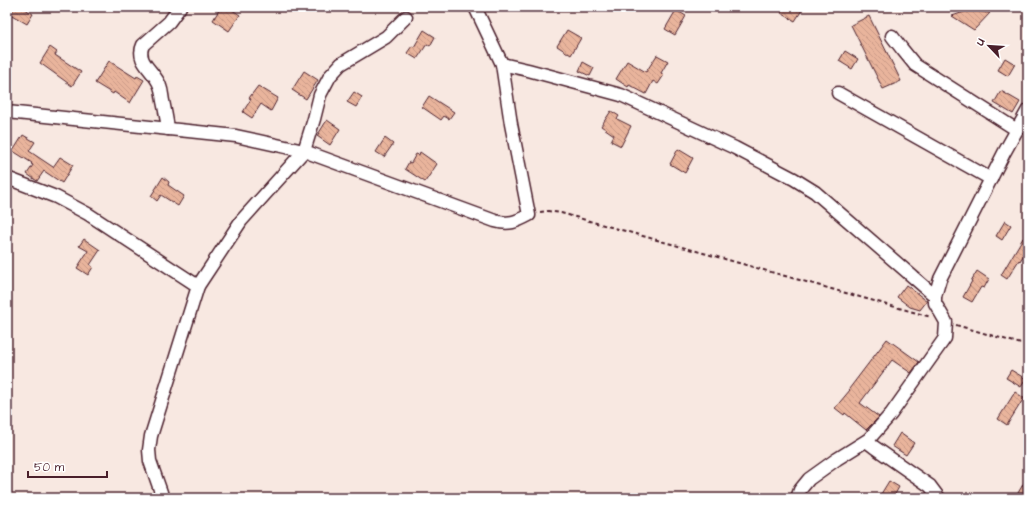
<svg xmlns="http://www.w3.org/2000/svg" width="1035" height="505" font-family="'Architects Daughter',sans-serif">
  <defs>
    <pattern id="building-back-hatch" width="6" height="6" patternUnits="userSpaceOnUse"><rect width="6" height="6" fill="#e9b49c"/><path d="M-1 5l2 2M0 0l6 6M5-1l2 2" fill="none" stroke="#c99a87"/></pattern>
  </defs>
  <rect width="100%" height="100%" fill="#f8e8e1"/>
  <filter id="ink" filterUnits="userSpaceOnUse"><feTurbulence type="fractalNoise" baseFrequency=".025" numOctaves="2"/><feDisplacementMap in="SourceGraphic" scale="8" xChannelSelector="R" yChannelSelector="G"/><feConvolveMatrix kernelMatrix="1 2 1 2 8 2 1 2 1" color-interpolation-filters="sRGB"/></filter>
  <g filter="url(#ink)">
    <g fill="url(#building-back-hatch)" stroke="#4a1f2b">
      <polygon points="15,7 22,7 33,14 27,24 10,14"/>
      <polygon points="221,7 228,7 240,15 229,31 213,20"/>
      <polygon points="785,7 804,7 795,21 781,13"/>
      <polygon points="676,10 686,16 675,35 665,29"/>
      <polygon points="970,10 990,13 974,30 952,16"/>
      <polygon points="869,16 901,81 883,89 851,25"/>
      <polygon points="424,30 435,37 430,46 427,44 417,59 407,53 412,46 414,47"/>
      <polygon points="567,30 581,38 571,55 557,46"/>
      <polygon points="50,47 57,52 55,55 81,72 72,86 40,63"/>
      <polygon points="845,51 858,59 852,69 839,61"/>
      <polygon points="657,55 668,61 661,73 664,75 658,84 653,81 646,94 629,85 628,87 616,79 627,61 646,72"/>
      <polygon points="1005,58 1015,64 1008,76 998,70"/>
      <polygon points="109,61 136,78 137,76 144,80 130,103 114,92 113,94 95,83"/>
      <polygon points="583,62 594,68 590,76 579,71"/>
      <polygon points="304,71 318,80 306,99 292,90"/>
      <polygon points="258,86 278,98 271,111 261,104 252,118 243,112 251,99 249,98"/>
      <polygon points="1001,91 1020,102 1013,114 994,103"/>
      <polygon points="354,92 362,97 356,107 347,102"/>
      <polygon points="429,96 454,112 449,119 444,116 441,120 422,107"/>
      <polygon points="611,111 619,116 617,119 631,126 621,146 611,141 614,135 601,126"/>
      <polygon points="327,120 340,129 330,145 317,136"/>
      <polygon points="23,135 35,142 29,151 53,167 60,157 73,165 62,183 44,171 37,181 27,174 33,165 31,164 32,163 13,151"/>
      <polygon points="385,138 393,144 384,157 376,152"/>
      <polygon points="678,149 693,158 685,173 670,164"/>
      <polygon points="420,152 437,164 425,182 405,169 409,162 411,163 416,154 419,155"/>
      <polygon points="163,177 169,182 168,185 184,196 178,206 161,195 157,201 151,196"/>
      <polygon points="1005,221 1011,225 1002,240 996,236"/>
      <polygon points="1023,238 1028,242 1028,255 1025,253 1020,261 1019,260 1007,279 1001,275"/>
      <polygon points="84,239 100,250 90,265 93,267 88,275 77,268 88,251 79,246"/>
      <polygon points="977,271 989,279 984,288 981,287 972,302 963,297 972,281 971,281"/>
      <polygon points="906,285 927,301 920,310 910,307 897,297"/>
      <polygon points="887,339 919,362 911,373 892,360 860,403 879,417 866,430 845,413 844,415 835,408 850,390 849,389"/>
      <polygon points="1011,370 1026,379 1021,387 1006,378"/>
      <polygon points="1015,392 1024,398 1007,425 998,419"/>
      <polygon points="900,433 914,443 906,455 892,446"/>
      <polygon points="1028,476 1028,498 1015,498"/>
      <polygon points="889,481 899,487 893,498 887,498 881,494"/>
    </g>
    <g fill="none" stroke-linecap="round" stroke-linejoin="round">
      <g stroke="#4a1f2b" stroke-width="15">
        <g id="minor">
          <polyline points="892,36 902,49 915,65 1017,130"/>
          <polyline points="502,64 528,70 621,95 735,148 794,179 815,192 935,296"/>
          <polyline points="838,93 991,179"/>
          <path d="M7 112 236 136 304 151 495 221C509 225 516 222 529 215L511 124 502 64 475 7"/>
          <path d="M168 129C167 120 165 111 163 101 162 96 162 91 160 86 155 71 135 62 143 45L169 22 180 7"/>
          <polyline points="7,178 56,197 88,214 198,286"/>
          <polyline points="869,439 870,444 874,447 930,486 939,498"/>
          <polyline points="163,498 150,461 149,450 151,436 198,286 241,221 304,151 314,119 320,95 330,76 341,64 386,37 406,17"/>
          <polyline points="797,498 800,490 809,479 837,459 869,439 891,414 945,338 946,322 935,303 935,296 940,279 1004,153 1028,110"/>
        </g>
      </g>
      <g stroke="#4a1f2b" stroke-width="2" stroke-dasharray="4 3" stroke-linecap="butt">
        <polyline points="540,212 548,211 561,213 931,317"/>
        <polyline points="956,325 1028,346"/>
      </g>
      <use href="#minor" stroke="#fff" stroke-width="12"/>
    </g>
  </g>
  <rect width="1035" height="505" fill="none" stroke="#fff" stroke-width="24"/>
  <rect x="12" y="12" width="1011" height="481" fill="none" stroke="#4a1f2b" stroke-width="1.5" filter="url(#ink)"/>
  <g transform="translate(989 46) rotate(295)" stroke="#ffffff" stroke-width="3" paint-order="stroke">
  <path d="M0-3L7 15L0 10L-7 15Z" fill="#4a1f2b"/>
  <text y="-6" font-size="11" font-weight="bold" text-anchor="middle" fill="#4a1f2b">U</text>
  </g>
  <path d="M28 471v6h79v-6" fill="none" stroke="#4a1f2b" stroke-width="2"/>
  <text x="34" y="471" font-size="12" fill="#4a1f2b" stroke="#ffffff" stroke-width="3" paint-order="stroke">50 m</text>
</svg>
